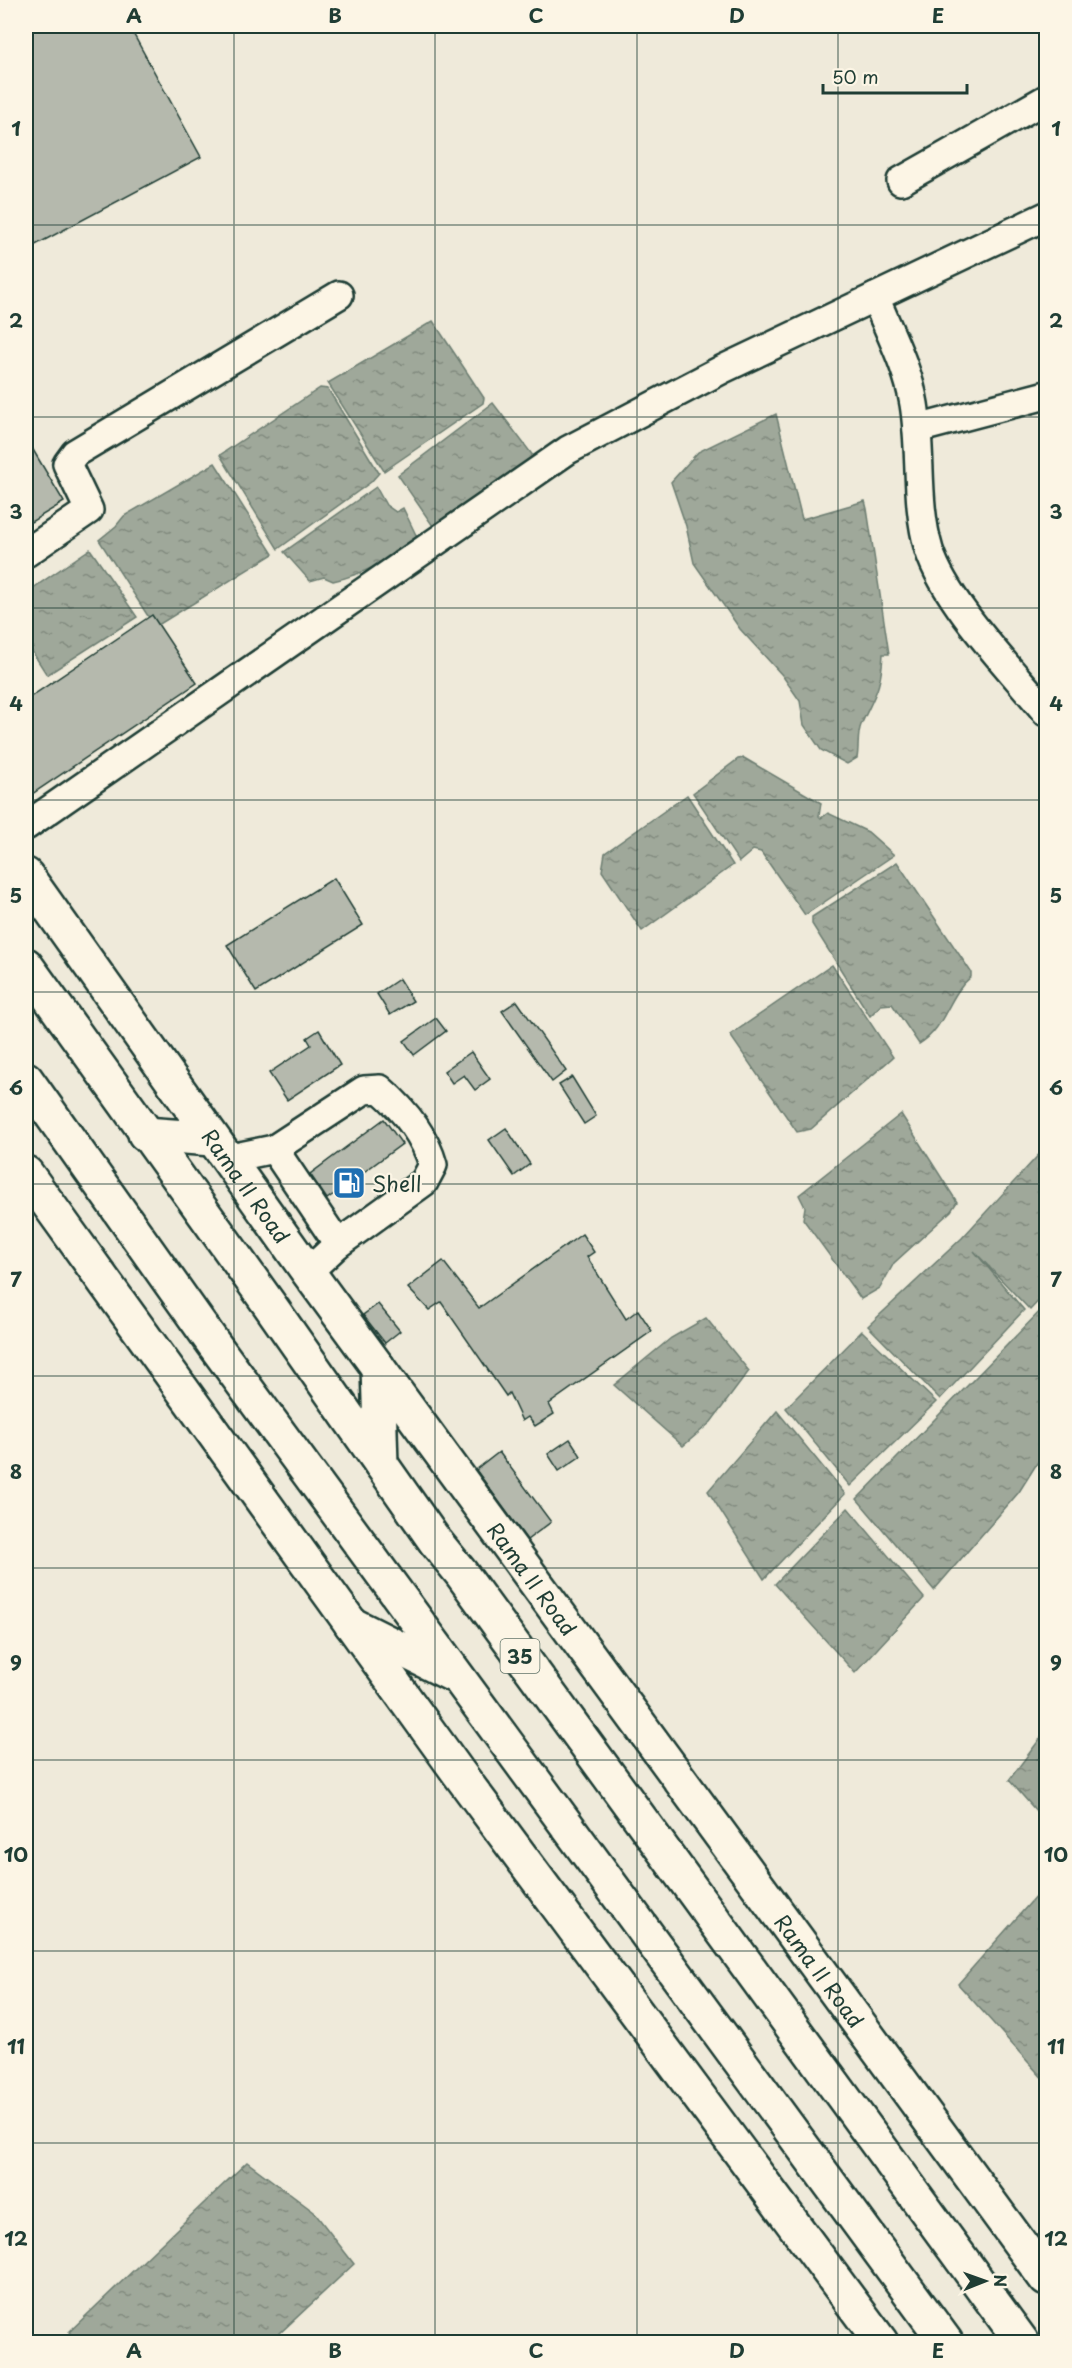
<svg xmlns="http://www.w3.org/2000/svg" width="1072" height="2368" font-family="'Playpen Sans',sans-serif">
  <defs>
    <pattern id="water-ripples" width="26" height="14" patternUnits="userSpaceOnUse" patternTransform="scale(1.5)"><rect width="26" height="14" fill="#9fa89a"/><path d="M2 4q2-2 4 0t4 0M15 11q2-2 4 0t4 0" fill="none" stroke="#818a7e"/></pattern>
  </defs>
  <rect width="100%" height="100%" fill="#efeada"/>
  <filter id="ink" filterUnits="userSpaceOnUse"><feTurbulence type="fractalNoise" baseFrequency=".0167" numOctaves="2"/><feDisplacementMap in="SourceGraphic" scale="12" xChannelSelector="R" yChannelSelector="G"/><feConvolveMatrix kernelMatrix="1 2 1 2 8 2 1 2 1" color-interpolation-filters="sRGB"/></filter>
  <g filter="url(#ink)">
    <g fill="url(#water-ripples)" stroke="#6c7d71" stroke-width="1.5">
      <polygon points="433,321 484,398 483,403 384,471 328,383"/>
      <polygon points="320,388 328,389 379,473 371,482 278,549 220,455"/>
      <polygon points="493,403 534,457 435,529 398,475"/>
      <path d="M776 414 802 519 865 501 867 509 889 654H883C881 690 875 694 861 725 857 734 859 748 857 758L847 764 821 750 804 725 800 701 782 675 740 629 694 563 686 526 671 482 698 452Z"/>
      <polygon points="215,463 273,554 155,627 99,540 116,526 124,516"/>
      <path d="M376 487 386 505 396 512 403 508 417 537C392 559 366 574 333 581L324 577 310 581 284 552Z"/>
      <polygon points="90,549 137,617 47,675 26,642 26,593"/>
      <polygon points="744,758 821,803 819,816 821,818 828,813 868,832 894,855 805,915 761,852 753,850 739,862 693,793 738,759"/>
      <polygon points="687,795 733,865 642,931 602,871 605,853"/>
      <path d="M897 862 971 972V977C947 996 947 1027 919 1044L892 1004 881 1005 870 1016 812 924V917Z"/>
      <polygon points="832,965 893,1057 811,1129 797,1132 730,1035"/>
      <polygon points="901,1114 957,1202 951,1211 894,1263 880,1288 861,1299 803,1219 805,1207 799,1195"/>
      <polygon points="1046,1147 1046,1293 1030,1310 974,1251 1024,1310 940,1399 868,1326 962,1238"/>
      <polygon points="1046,1305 1046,1449 1019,1492 934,1590 857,1499"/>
      <polygon points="706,1318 749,1371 711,1422 683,1446 614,1385 671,1338"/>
      <polygon points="862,1331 936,1402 850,1486 786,1408"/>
      <polygon points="777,1411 845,1494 764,1579 708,1491"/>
      <polygon points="848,1508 924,1598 855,1673 775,1584"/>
      <polygon points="1046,1731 1046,1822 1009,1780"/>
      <polygon points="1046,1885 1046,2082 958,1984"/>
      <polygon points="247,2162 314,2212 354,2264 279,2334 274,2342 78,2342 69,2332"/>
    </g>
    <g fill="#b5b9ad" stroke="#1f3d34" stroke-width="1.5">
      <polygon points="26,26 129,26 201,157 26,250"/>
      <polygon points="26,438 64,502 31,522 26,513"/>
      <polygon points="152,615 197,683 26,798 26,700"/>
      <polygon points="334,878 363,925 256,992 227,945"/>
      <polygon points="399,979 413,1001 390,1015 377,994"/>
      <polygon points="517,1001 566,1071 552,1082 502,1011"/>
      <polygon points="436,1018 446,1031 414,1055 404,1041"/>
      <polygon points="319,1030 340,1065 287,1100 269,1073 311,1045 307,1038"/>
      <polygon points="471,1052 490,1079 475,1090 464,1075 452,1083 444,1071"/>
      <polygon points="572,1077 596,1116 584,1124 559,1085"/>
      <polygon points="384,1119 402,1144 327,1199 310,1174"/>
      <polygon points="506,1128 530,1164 514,1176 489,1140"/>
      <polygon points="582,1234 594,1252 587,1257 626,1319 638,1310 652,1331 549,1404 554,1414 535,1426 528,1417 522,1421 509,1393 506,1396 441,1302 429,1310 408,1288 443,1261 479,1308"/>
      <polygon points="378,1304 400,1331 385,1343 363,1315"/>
      <polygon points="570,1439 581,1456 559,1471 548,1454"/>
      <polygon points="499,1452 551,1522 527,1540 476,1470"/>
    </g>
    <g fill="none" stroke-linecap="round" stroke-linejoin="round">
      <g stroke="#1f3d34" stroke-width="32">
        <g id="minor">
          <polyline points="901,181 1046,99"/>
          <path d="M875 297C889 332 908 367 914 404 922 452 915 503 929 550 946 603 1010 668 1046 712"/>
          <polyline points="917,429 1046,395"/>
          <polyline points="26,553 89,510 67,464 75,453 339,295"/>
          <polyline points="26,826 568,450 723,369 1046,216"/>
          <polyline points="274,1149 338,1244"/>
          <path d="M226 1159 274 1149 364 1090 380 1089C403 1109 425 1136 433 1165L424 1182 338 1244 308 1272"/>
        </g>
      </g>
      <g stroke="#1f3d34" stroke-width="38">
        <g id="major">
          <path id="s1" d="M26 875 308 1272 1046 2279"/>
          <polyline points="26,1173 458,1772 881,2342"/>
        </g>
      </g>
      <g stroke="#1f3d34" stroke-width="38">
        <g id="highway">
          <polyline points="26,965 269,1304 435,1541 461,1573 1022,2342"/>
          <polyline points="26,1079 213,1343 946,2342"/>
          <polyline points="145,1134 212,1139"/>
          <polyline points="378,1367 381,1464"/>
          <polyline points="351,1624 455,1676"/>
        </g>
      </g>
      <use href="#minor" stroke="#fcf5e5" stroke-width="27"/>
      <use href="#major" stroke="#fcf5e5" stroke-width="33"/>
      <use href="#highway" stroke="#fcf5e5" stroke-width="33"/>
    </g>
  </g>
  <path fill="none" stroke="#1f3d34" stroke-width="1.5" stroke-opacity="0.55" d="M234 26V2342M435 26V2342M637 26V2342M838 26V2342M26 225H1046M26 417H1046M26 608H1046M26 800H1046M26 992H1046M26 1184H1046M26 1376H1046M26 1568H1046M26 1760H1046M26 1951H1046M26 2143H1046"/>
  <defs>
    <g id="fuel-square" transform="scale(1.725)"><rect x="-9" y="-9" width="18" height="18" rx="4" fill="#1f6fb2" stroke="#fcf5e5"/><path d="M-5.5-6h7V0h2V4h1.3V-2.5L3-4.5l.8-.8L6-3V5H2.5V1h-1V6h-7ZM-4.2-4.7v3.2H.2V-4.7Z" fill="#fff"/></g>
  </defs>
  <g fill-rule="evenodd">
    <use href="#fuel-square" x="349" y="1183"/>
  </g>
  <g text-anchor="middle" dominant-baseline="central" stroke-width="4.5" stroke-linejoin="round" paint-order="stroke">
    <rect fill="#fcf5e5" stroke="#617469" stroke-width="1.5" x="500.5" y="1639" width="39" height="34" rx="4.5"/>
    <g font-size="20" font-weight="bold" fill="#1f3d34">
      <text x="520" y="1656">35</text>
    </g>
    <g font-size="21" fill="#1f3d34" stroke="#fcf5e5" text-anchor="start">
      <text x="372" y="1183">Shell</text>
    </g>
    <g font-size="21" fill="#1f3d34" stroke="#fcf5e5">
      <text stroke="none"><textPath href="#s1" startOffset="381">Rama II Road</textPath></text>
      <text stroke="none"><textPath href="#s1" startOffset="867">Rama II Road</textPath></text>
      <text stroke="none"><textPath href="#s1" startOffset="1353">Rama II Road</textPath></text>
    </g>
  </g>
  <rect width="1072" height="2368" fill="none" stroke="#fcf5e5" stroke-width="66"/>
  <g transform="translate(985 2281) rotate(89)" stroke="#fcf5e5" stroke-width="4.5" paint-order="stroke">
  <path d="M0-4.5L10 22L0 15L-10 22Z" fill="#1f3d34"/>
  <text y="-9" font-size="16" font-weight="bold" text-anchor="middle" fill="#1f3d34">N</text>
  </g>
  <path d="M823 84v9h144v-9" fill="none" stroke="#1f3d34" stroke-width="3"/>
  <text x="832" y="84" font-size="18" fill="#1f3d34" stroke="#fcf5e5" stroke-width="4.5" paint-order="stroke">50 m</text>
  <rect x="33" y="33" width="1006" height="2302" fill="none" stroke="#1f3d34" stroke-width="2"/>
  <g font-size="20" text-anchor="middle" font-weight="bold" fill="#1f3d34">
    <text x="134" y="23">A</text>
    <text x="335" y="23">B</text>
    <text x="536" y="23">C</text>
    <text x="737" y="23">D</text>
    <text x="938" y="23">E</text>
    <text x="16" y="136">1</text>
    <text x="1056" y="136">1</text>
    <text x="16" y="328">2</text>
    <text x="1056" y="328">2</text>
    <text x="16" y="519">3</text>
    <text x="1056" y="519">3</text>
    <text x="16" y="711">4</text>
    <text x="1056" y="711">4</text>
    <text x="16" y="903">5</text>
    <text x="1056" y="903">5</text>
    <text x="16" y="1095">6</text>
    <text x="1056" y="1095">6</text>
    <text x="16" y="1287">7</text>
    <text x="1056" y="1287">7</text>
    <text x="16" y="1479">8</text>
    <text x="1056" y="1479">8</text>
    <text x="16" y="1670">9</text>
    <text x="1056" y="1670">9</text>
    <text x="16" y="1862">10</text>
    <text x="1056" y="1862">10</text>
    <text x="16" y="2054">11</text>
    <text x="1056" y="2054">11</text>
    <text x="16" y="2246">12</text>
    <text x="1056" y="2246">12</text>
    <text x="134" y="2358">A</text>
    <text x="335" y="2358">B</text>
    <text x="536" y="2358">C</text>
    <text x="737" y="2358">D</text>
    <text x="938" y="2358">E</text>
  </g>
</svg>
